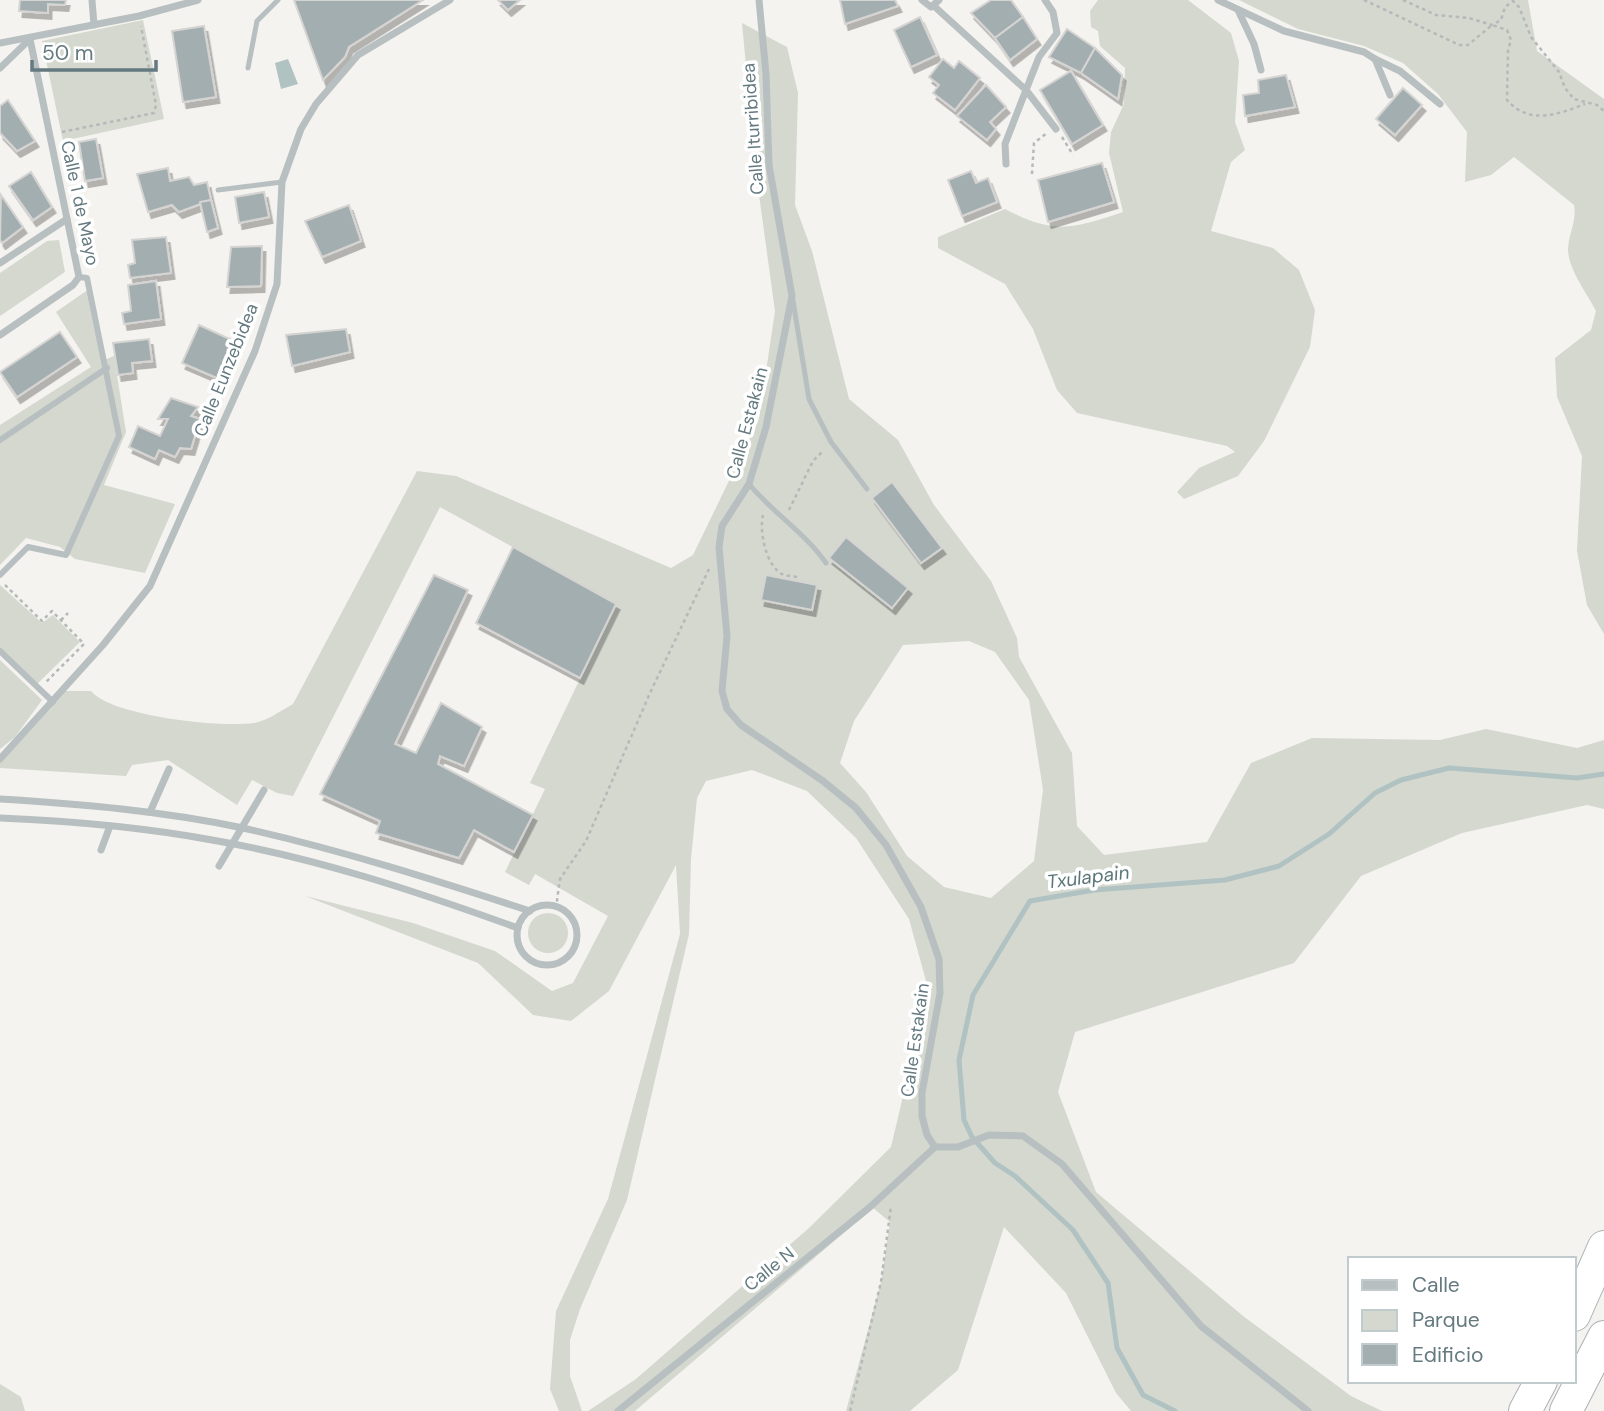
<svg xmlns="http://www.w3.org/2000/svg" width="1604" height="1411" font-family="'DM Sans',sans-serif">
  <defs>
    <filter id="shadow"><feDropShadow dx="3.5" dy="6" stdDeviation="0" flood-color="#0004"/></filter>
  </defs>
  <rect width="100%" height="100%" fill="#f4f3ef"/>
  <g fill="#d4d8cf" fill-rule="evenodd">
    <path d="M1098 0H1188L1231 33 1239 61 1235 122 1245 150 1231 162 1211 231 1273 248 1299 270 1315 310 1310 347 1264 441 1238 476 1184 499 1177 492 1199 468 1235 452 1227 446 1077 413 1057 390 1033 329 1005 284 938 248V237L1005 209C1055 235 1072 229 1123 212L1109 153 1111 132 1124 104 1125 68 1100 46 1098 31 1091 27 1090 11Z"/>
    <path d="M1239 0H1528L1537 51 1604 99V634L1587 605 1577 551 1582 456 1557 397 1555 358 1591 330 1596 311C1587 293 1569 271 1568 250 1568 235 1577 222 1574 205L1514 157 1491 175 1465 182 1467 132 1438 94 1403 63 1364 46 1298 29Z"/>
    <polygon points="143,20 164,119 63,141 42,41"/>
    <path d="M742 23 787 47 798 93 795 205 812 251 849 399 898 440 934 505 991 581 1017 638 1019 657 1072 753 1077 826 1104 855 1207 842 1251 763 1312 738 1440 740 1486 729 1577 748 1604 740V809L1587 805 1462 833 1361 876 1294 963 1075 1032 1058 1092 1096 1192 1243 1316 1351 1396 1382 1411H1131L1116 1393 1066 1293 1004 1227 958 1370 910 1411H846L881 1282 890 1222 873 1208 635 1411H588L636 1379 809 1228 891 1147 913 1054 926 981 909 919 856 838 807 791 752 770 706 781 697 798 691 859 689 934 627 1200 580 1309 570 1340V1376L582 1411H559L550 1389 556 1311 608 1199 680 934 676 865 609 991 571 1021 533 1015 478 963 305 896 413 923 495 951 552 991 573 983 608 916 535 874 529 885 505 872 545 789 530 783 616 604 440 507 293 796 277 793 252 780 237 805 168 760 132 765 126 776 0 768V759L61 691H91C111 716 221 728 254 723 267 721 282 710 293 704L417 471 456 476 671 568 693 555 759 419 775 311 756 173ZM969 641 995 652 1029 700 1043 790 1034 861 991 898 944 887 907 856 866 792 840 763 854 721 903 645Z"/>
    <polygon points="59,240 65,272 0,316 0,273 47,241"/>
    <polygon points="89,289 102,361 114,356 126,432 104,485 175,504 145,573 75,559 60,547 26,538 0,565 0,425 91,367 56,312"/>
    <polygon points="0,585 42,623 53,615 80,642 35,686 0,651"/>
    <polygon points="0,660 42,700 15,737 0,749"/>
    <circle cx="548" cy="933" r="20"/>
    <polygon points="0,1384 21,1397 25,1411 0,1411"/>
  </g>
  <polygon fill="#b0c2c2" points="288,59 298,84 281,89 275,63"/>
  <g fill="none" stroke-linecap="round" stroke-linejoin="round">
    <polyline stroke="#b0c2c2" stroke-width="5" points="1175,1411 1143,1395 1117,1348 1108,1283 1073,1230 1015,1176 995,1163 972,1137 964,1120 959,1060 973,995 1030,901 1094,890 1225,880 1279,866 1329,834 1375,793 1401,780 1449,768 1577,778 1604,774"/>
  </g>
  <g fill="#a3aeb0" stroke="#d5d4d2" stroke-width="2" filter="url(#shadow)">
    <polygon points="20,0 66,0 65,5 48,4 48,13 19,11"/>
    <polygon points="294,0 423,0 349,47 345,57 323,80"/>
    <polygon points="498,0 520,0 508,10"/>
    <polygon points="840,0 895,0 898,6 845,24"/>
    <polygon points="991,0 1011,0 1023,17 995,38 971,13"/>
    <polygon points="920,17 937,55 911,67 894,30"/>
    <polygon points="1023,17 1037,39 1010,60 995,38"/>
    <polygon points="204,26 216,97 183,102 172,31"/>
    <polygon points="1067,29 1095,48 1081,73 1049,57"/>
    <polygon points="1095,48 1122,75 1118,99 1081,73"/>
    <polygon points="943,59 954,68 959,61 980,78 955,110 933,93 939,85 929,77"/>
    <polygon points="1071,71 1103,125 1072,144 1040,90"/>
    <polygon points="1286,75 1295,107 1245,116 1243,95 1259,93 1258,80"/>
    <polygon points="986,85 1006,107 990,122 996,129 987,140 957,116"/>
    <polygon points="1403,88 1422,105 1395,135 1376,119"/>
    <polygon points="8,100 35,141 17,151 0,133 0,106"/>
    <polygon points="96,139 103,178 85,181 79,142"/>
    <polygon points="1102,163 1114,202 1048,222 1038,180"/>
    <polygon points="168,168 170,181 189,177 194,185 207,182 211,200 179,212 172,205 148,212 137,174"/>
    <polygon points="971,171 976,183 988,178 997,202 962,216 948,180"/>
    <polygon points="31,172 52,207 33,220 9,186"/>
    <polygon points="264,192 269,217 239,223 235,197"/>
    <polygon points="1,195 23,227 2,243 0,240"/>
    <polygon points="211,200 218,228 207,232 200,202"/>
    <polygon points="349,205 361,241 322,257 305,221"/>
    <polygon points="166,237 171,273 130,278 128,265 135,263 132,240"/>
    <polygon points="262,246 261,286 227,287 231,247"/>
    <polygon points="156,281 161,319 124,324 122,313 131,311 128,285"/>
    <polygon points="199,325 234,341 217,378 182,363"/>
    <polygon points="346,329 350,352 292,366 286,335"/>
    <polygon points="60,332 77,357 17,397 0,372"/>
    <polygon points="149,339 152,361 132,363 133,373 118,375 113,343"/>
    <polygon points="171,398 198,407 191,416 200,419 191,449 180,448 175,457 159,450 155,459 129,447 138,426 160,436 168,419 158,419"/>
    <polygon points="892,482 942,548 921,563 872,498"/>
    <polygon points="846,537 908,588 892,608 829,558"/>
    <polygon points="513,547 616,604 580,678 476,623"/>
    <polygon points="434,575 468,590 395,744 416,753 441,703 482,727 464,766 440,756 438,764 533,815 514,852 474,830 459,858 376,833 380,821 320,794"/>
    <polygon points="766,575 817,585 812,610 761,600"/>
  </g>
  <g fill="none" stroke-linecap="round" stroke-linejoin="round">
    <g stroke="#acb2b4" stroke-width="34">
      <g id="motorway">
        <polyline points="1574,1315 1604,1247"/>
        <polyline points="1525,1411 1541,1381"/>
        <polyline points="1566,1411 1604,1337"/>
      </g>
    </g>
    <g stroke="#b5b9ba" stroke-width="2.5" stroke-dasharray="3.5 3.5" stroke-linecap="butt">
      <path d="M1364 0 1459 45H1468L1492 25 1507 30 1511 40 1508 50 1507 100C1529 125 1557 115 1585 104"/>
      <polyline points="1403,0 1436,15 1469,18 1492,25 1501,20 1505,7 1513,1 1519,7 1531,37 1559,72 1565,88 1574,99 1597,105 1604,111"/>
      <polyline points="62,132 154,113 156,105 141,26"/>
      <polyline points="1062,137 1073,155"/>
      <polyline points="1032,174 1034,143 1047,133"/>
      <polyline points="789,510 813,461 824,450"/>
      <path d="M763 515C759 531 766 568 784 575 789 576 795 577 800 577"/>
      <polyline points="5,585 42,621 52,611 84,644 46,682"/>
      <polyline points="61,620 68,613"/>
      <polyline points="560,908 557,900 560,879 586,841 650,693 709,569"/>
      <polyline points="850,1411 881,1282 891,1206"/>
    </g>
    <g stroke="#b8bfc0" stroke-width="5">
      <polyline points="248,68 257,21 278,0"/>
      <polyline points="218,190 282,182"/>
      <polyline points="793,301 809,399 831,442 867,489"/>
      <path d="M749 484C773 513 804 532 826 563"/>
    </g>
    <g stroke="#b8bfc0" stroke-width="6">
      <polyline points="0,440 107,368"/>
      <polyline points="0,575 28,547 66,555 119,436 87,278 79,277"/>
      <polyline points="0,651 53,702"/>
    </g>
    <g stroke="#b8bfc0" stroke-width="7">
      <polyline points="92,0 94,25"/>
      <polyline points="759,0 766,74 769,165 792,296 766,427 749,484 722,526 719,547 727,636 722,691 727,709 741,725 823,781 856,808 886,845 921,907 939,959 940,993 922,1093 922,1116 927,1135 935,1147 958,1147 989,1135 1023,1136 1062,1164 1201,1326 1308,1411"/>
      <polyline points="922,0 931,7 939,0"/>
      <polyline points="1045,0 1053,12 1057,33 1039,57 1026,90 1056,129"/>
      <polyline points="1218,0 1284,31 1364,52 1375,59 1390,95"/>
      <polyline points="934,6 1026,90 1005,144 1006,164"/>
      <polyline points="1238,10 1254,44 1261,70"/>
      <polyline points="0,43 139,16 198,0"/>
      <polyline points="1375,59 1400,71 1440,104"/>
      <polyline points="0,68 29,40"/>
      <polyline points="0,263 67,219"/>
      <polyline points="0,335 73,285 79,277 30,39"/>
      <polyline points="0,759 103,645 150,586 255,351 277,284 282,182 301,129 316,104 358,55 450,0"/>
      <path d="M0 799C81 804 163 811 243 828 341 850 435 880 530 911"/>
      <polyline points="150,812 169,769"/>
      <path d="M0 818C71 821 142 827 212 840 317 858 418 892 518 928"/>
      <polyline points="101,850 110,826"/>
      <polyline points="219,866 264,790"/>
      <circle cx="547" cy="935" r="30"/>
      <polyline points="618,1411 870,1207 935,1147"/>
    </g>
    <use href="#motorway" stroke="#fff" stroke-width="32"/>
  </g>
  <g text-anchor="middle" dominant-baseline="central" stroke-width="7" stroke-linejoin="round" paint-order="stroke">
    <g font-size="18" fill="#647a80" stroke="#fff">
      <text transform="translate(753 129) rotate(-94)">Calle Iturribidea</text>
      <text transform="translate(80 203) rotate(78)">Calle 1 de Mayo</text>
      <text transform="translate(226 370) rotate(-68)">Calle Eunzebidea</text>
      <text transform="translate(747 423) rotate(-75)">Calle Estakain</text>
      <text transform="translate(915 1040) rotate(-82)">Calle Estakain</text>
      <text transform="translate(769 1269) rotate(-39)">Calle N</text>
    </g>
    <g font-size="19" font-style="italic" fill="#5a7677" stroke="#fff">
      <text transform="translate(1088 877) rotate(-7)">Txulapain</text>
    </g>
  </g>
  <rect x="1348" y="1257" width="228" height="126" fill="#ffffff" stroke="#c1cacc" stroke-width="2"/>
  <rect x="1362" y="1280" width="35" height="10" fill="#b8bfc0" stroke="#c1cacc" stroke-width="2"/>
  <text x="1412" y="1292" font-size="21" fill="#647a80">Calle</text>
  <rect x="1362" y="1310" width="35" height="21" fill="#d4d8cf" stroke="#c1cacc" stroke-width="2"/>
  <text x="1412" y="1327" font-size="21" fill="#647a80">Parque</text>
  <rect x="1362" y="1344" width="35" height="21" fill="#a3aeb0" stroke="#c1cacc" stroke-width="2"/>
  <text x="1412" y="1362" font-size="21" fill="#647a80">Edificio</text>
  <path d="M32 60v10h124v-10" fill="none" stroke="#647a80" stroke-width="3.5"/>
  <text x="42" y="60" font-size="21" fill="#647a80" stroke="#ffffff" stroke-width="5" paint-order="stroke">50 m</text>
</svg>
